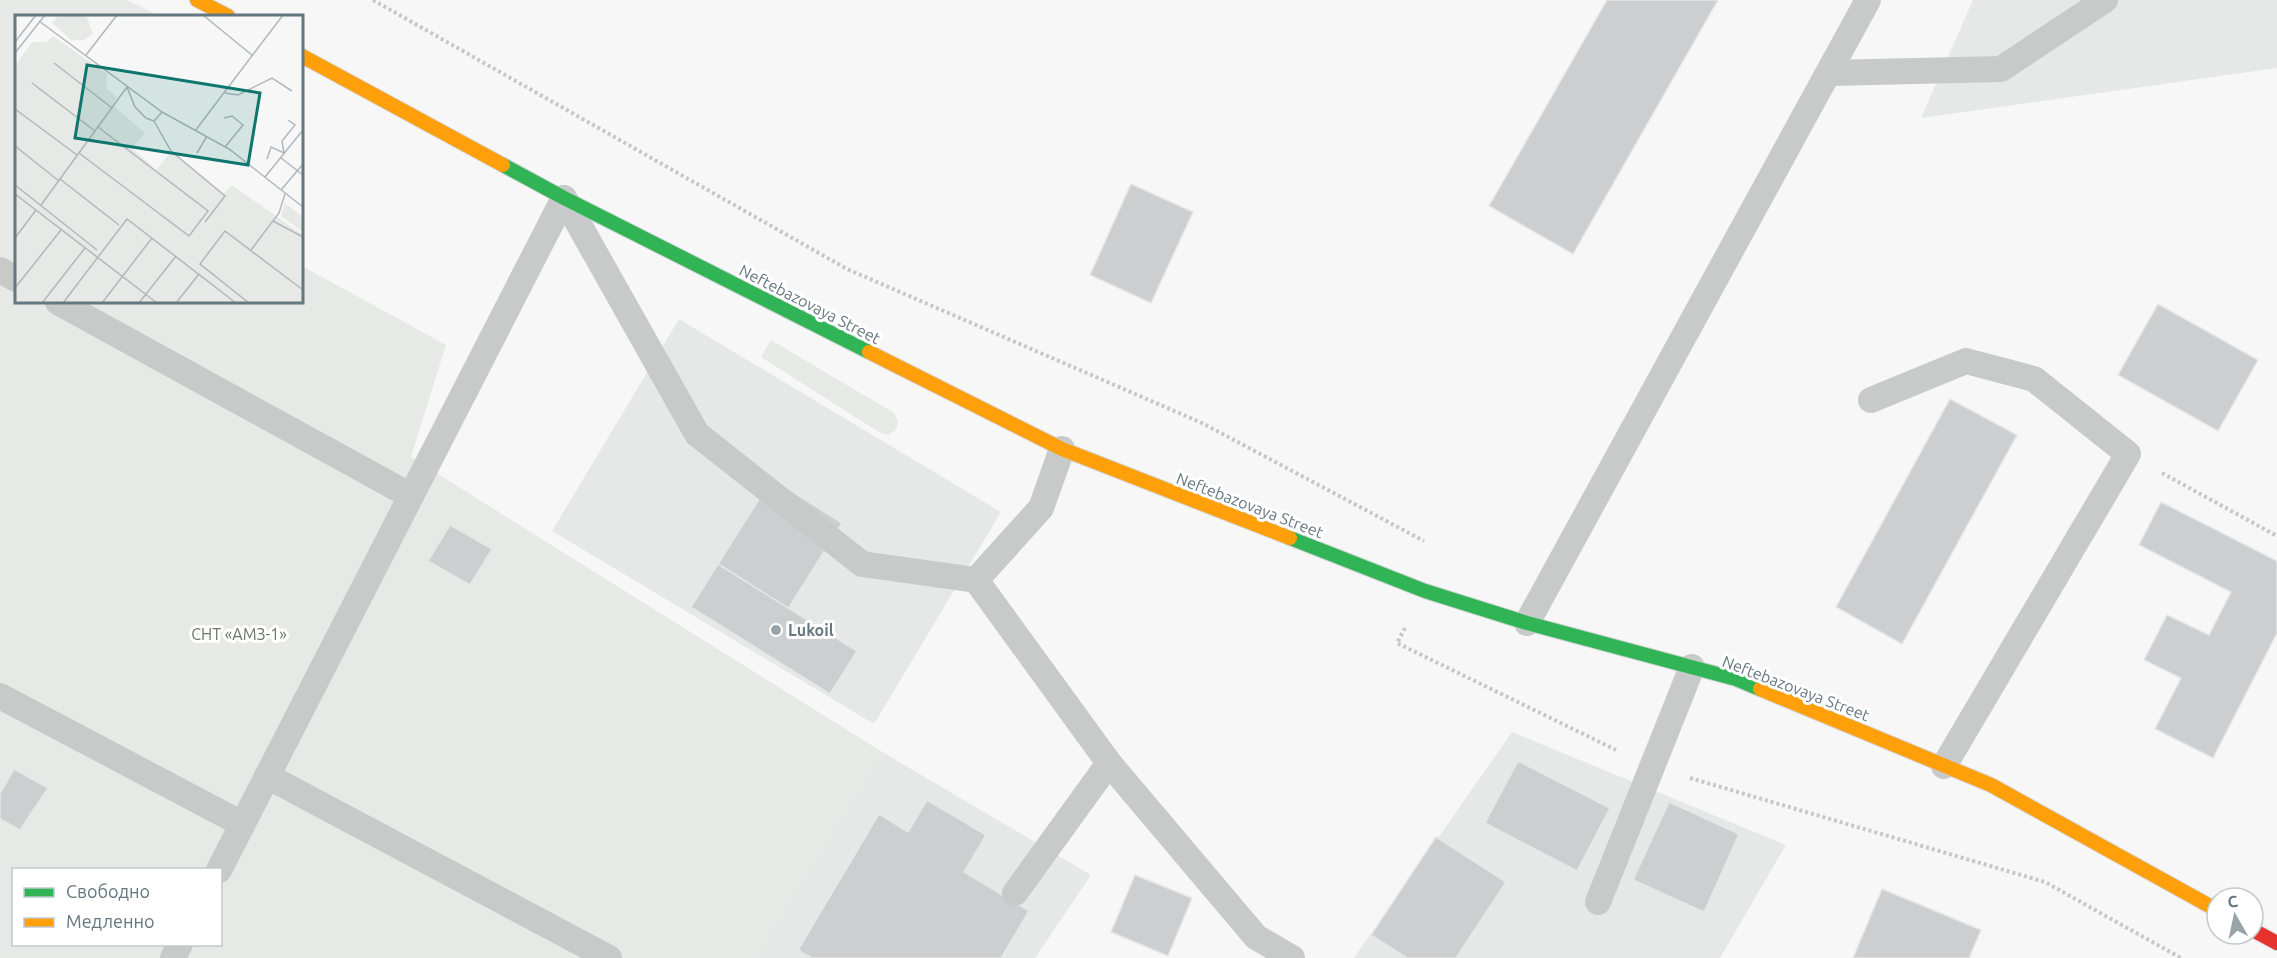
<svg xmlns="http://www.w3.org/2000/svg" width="2277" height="958" font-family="Ubuntu,sans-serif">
  <rect width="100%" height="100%" fill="#f7f7f7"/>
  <g fill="#e6e8e7">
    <polygon points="1973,0 2277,0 2277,68 1921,118"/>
    <polygon points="679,319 1001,512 874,724 552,531"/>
    <polygon points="1512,732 1786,845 1720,958 1354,958"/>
    <polygon points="884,753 1091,875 1035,958 757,958"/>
  </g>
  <g fill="#e6e9e5" fill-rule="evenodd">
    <path d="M0 0H127L160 16H16V302H302V266L446 345 411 457 884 753 757 958H0ZM14 870H220V944H14Z"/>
    <polygon points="771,340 894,413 898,421 896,430 888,435 877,431 761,357"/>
  </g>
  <g fill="#cccecf" stroke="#e6e6e6" stroke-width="1.5">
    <polygon points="1607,0 1718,0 1573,254 1489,206"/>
    <polygon points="1131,184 1193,212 1151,303 1090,275"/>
    <polygon points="2158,304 2258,360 2218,431 2118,375"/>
    <polygon points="1950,399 2017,435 1902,644 1836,607"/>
    <polygon points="772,479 842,523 788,609 718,564"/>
    <polygon points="2161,502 2277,561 2277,633 2213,758 2155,729 2181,678 2144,660 2167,615 2209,635 2231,592 2139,545"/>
    <polygon points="450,525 492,549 470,585 428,561"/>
    <polygon points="718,564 857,651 830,694 691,607"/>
    <polygon points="1518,761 1610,808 1577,871 1485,823"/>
    <polygon points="14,769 48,788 20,830 0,819 0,794"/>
    <polygon points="927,800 986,835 964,872 1029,911 1001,958 812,958 798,950 879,814 908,832"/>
    <polygon points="1669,802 1739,834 1704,912 1633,880"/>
    <polygon points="1436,837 1506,882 1456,958 1407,958 1371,935"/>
    <polygon points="1135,875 1192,898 1168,956 1111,932"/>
    <polygon points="1882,889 1981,930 1969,958 1853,958"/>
  </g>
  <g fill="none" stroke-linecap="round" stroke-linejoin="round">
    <g stroke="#d3d4d5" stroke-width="16">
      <g id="fast">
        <polyline points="503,165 564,198 869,352"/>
        <polyline points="1290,538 1425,591 1527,623 1736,679 1760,689"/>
      </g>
    </g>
    <g stroke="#d3d4d5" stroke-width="16">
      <g id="slow">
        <polyline points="197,0 228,16"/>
        <polyline points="302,56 503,165"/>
        <polyline points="869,352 1062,449 1290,538"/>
        <polyline points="1760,689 1991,785 2217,910"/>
      </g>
    </g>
    <g stroke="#d3d4d5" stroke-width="16">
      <polyline id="jam" points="2253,930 2277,943"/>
    </g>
    <g stroke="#c6c7c8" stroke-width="4" stroke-dasharray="3 3" stroke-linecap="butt">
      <polyline points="373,0 847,269 1202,423 1424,541"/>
      <polyline points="2162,473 2277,536"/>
      <polyline points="1405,628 1397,643 1616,750"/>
      <polyline points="1690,778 2045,882 2181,958"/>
    </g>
    <g stroke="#c8caca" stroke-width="26">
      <polyline points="1829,73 2001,69 2105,0"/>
      <polyline points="564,198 697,434 862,564 976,580 1041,508 1062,449"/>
      <polyline points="0,270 16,279"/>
      <polyline points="58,302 411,496"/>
      <polyline points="1871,400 1966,361 2034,379 2128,454 1944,766"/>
      <polyline points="976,580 1109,763 1256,937 1292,958"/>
      <polyline points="1527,623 1868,0"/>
      <polyline points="0,696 242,824"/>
      <polyline points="267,776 609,958"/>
      <polyline points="219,870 564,198"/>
      <polyline points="1015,893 1109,763"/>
      <polyline points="1598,902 1692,667"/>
      <polyline points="173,958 180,944"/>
    </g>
    <use href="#fast" stroke="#30b455" stroke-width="14"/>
    <use href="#slow" stroke="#ff9f0a" stroke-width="14"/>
    <use href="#jam" stroke="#e5322d" stroke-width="14"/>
  </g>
  <circle fill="#98a4a9" stroke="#fff" stroke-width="2" cx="776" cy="630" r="6"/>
  <g text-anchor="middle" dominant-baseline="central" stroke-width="6" stroke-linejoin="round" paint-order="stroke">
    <g font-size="16" fill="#65777f" stroke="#fff">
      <text transform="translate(810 304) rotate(27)">Neftebazovaya Street</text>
      <text transform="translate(1250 505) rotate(21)">Neftebazovaya Street</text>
      <text transform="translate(1796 688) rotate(21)">Neftebazovaya Street</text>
    </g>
    <g font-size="16" font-weight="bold" fill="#65777f" stroke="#fff" text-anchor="start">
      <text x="788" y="630">Lukoil</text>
    </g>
    <g font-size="16" fill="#6a7864" stroke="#fff">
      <text x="239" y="634">СНТ «АМЗ-1»</text>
    </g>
  </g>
  <g transform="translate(15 15)">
    <rect width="288" height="288" fill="#f7f7f7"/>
    <path d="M44 0H71L78 19 69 25H56L37 8ZM38 21 92 59 91 73 102 82 98 90 130 118 117 133 141 155 154 139 162 141 209 178 217 170 288 220V288H0V51L17 27H31ZM270 188 288 202V217L266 201Z" fill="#e6e9e5"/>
    <path fill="none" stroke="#b0b8bc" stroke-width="1.5" d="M188 0 238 41M24 6 147 97 214 134 288 192M0 27 21 0M0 38 30 0M71 40 102 0M39 48 97 93M17 68 80 116M112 72 120 92 131 103 139 106 147 97M210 78 223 80 257 63 277 76M0 94 62 140M209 103 217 101 228 110 210 132M139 106 156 136 210 181 190 207M180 116 268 0M0 131 44 166M64 138 174 221 193 196 83 112M182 138 192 121M266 143 288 160M252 144 256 132 269 138 267 126 280 110 273 105M250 162 288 115M45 164 104 210M0 170 82 235M266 175 288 149M0 179 142 288M26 190 112 72M258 206 288 222M0 223 21 195M236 235 264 198 270 179M0 273 46 215M27 288 70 233M48 288 112 204 221 288M87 288 137 223M124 288 161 241M161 288 184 259M234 288 185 249 210 216 288 275"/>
    <path fill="#0f766e" fill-opacity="0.15" stroke="#0f766e" stroke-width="3" d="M72 50 245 78 233 150 60 123Z"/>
    <rect width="288" height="288" fill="none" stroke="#65777f" stroke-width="3"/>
  </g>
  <rect x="12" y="868" width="210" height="78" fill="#ffffff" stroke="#c1c9cc" stroke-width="1.5"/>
  <rect x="24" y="888" width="30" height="9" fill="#30b455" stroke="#c1c9cc" stroke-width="1.5"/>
  <text x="66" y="898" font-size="18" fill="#65777f">Свободно</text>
  <rect x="24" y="918" width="30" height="9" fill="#ff9f0a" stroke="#c1c9cc" stroke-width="1.5"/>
  <text x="66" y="928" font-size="18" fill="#65777f">Медленно</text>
  <g transform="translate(2235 916) rotate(351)"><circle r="28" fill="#ffffff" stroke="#c1c9cc" stroke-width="1.5"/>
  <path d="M0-4.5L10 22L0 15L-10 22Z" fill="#98a4a9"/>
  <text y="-9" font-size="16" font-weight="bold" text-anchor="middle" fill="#65777f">С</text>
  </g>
</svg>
